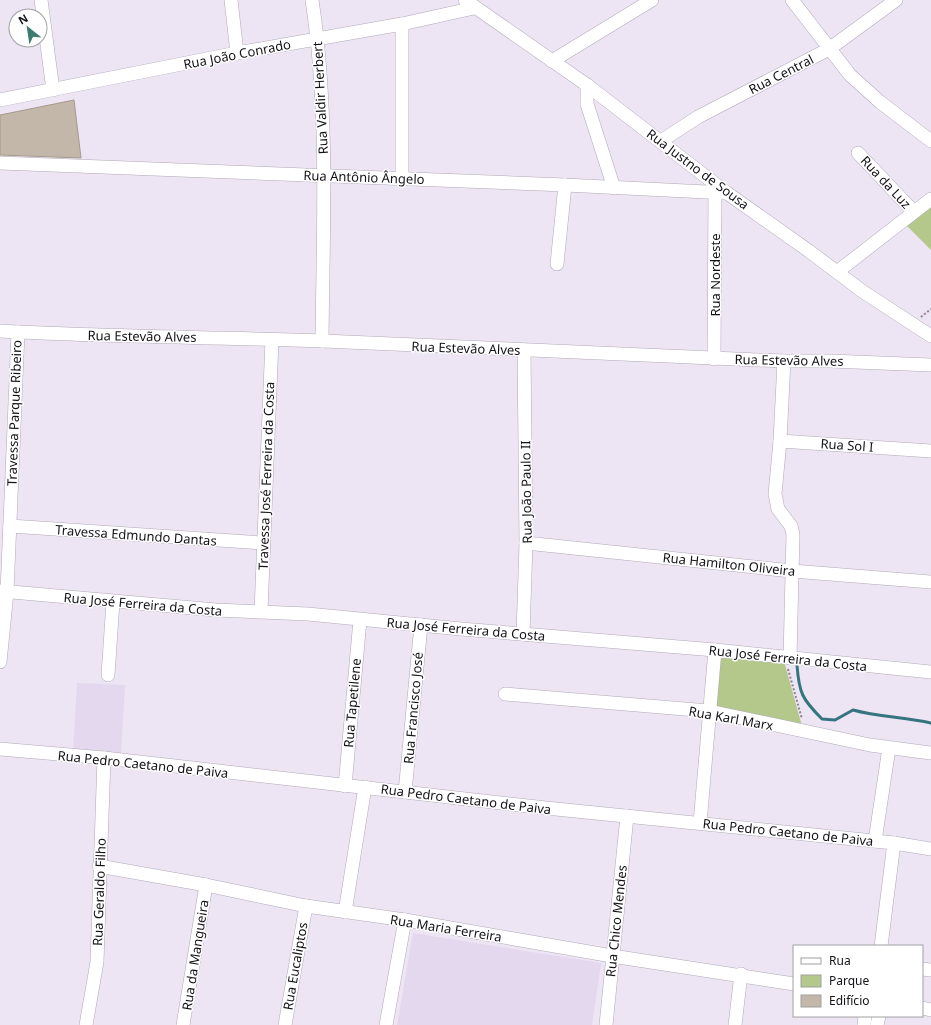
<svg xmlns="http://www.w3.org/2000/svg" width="931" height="1025" font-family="'Noto Sans',sans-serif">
  <rect width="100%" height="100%" fill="#ede4f4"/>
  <g fill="#e4d8ee">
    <polygon points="77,683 125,685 121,754 73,750"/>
    <polygon points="413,933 601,963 592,1025 397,1025"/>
  </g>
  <g fill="#b4c88c">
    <polygon points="931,207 931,250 907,226"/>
    <polygon points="727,654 784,661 802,726 717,709 714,703 718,661"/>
  </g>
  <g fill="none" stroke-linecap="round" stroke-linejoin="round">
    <path stroke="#36747f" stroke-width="3" d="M797 665C799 693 802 699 822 719L835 720 853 710C878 717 905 717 931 723"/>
  </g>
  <polygon fill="#c3b7aa" stroke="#a59a8c" points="74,100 81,158 0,155 0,115"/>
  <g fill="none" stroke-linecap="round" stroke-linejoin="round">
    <g stroke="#b1a9b8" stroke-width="14">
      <g id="minor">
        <polyline points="41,0 53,90"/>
        <polyline points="231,0 237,53"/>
        <path d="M312 0C329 112 323 228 322 341"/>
        <polyline points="465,0 587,85 727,193 809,251 862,291 931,336"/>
        <polyline points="792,0 850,75 880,102 931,141"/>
        <polyline points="552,61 652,0"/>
        <polyline points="587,85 587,104 614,188"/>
        <polyline points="0,100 237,53 402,24 474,8"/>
        <polyline points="661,141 698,117 829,49 896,0"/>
        <polyline points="858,153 914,212"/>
        <polyline points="0,163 565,185 727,193"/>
        <polyline points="402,178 402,24"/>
        <polyline points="557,264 565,185"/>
        <polyline points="837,272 931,199"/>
        <path d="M0 331C108 337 215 337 323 341 477 347 630 355 784 361H830L931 365"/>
        <polyline points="714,359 715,192"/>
        <polyline points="784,361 780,441 775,494 778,509 791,526 793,534 790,658"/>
        <polyline points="780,441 931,451"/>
        <polyline points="10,526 263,543"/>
        <polyline points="526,543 792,571 931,582"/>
        <polyline points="0,591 216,610 308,614 461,629 715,650 931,672"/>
        <polyline points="261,611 272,340"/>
        <polyline points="523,634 526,543 524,350"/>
        <polyline points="0,662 7,592 18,332"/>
        <polyline points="108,675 113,602"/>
        <polyline points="505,694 709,711 870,745 931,753"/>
        <polyline points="0,749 104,758 546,808 894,843 931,849"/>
        <polyline points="345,786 360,620"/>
        <polyline points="405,792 421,625"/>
        <polyline points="700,823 715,650"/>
        <polyline points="875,841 889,748"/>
        <polyline points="99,866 206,885 306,906 405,920 612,956 794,984"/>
        <polyline points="345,912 365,787"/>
        <polyline points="881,946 894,843"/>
        <polyline points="922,969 931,970"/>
        <polyline points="922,1008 931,1010"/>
        <polyline points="86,1025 97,962 104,758"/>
        <polyline points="183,1025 206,885"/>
        <polyline points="285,1025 306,906"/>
        <polyline points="386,1025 405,920"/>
        <polyline points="606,1025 627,816"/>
        <polyline points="735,1025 741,974"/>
        <polyline points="864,1025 865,1016"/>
        <polyline points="877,1025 879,1016"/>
      </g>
    </g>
    <g stroke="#8a8490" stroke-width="2" stroke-dasharray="2 2" stroke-linecap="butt">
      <polyline points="921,317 931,309"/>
      <polyline points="788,669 802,719"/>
    </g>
    <use href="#minor" stroke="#fff" stroke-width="13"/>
  </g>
  <g text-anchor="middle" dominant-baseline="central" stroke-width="3" stroke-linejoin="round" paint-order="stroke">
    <g font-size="13" fill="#141117" stroke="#fff">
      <text transform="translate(237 54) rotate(-11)">Rua João Conrado</text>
      <text transform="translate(781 74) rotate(-27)">Rua Central</text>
      <text transform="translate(320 98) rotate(-93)">Rua Valdir Herbert</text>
      <text transform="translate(698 169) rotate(37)">Rua Justno de Sousa</text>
      <text transform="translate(364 177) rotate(2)">Rua Antônio Ângelo</text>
      <text transform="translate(886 182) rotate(47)">Rua da Luz</text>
      <text transform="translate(715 275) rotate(-90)">Rua Nordeste</text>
      <text transform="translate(142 336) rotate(1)">Rua Estevão Alves</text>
      <text transform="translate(466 348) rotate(2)">Rua Estevão Alves</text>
      <text transform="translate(789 360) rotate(1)">Rua Estevão Alves</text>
      <text transform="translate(14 413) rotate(-88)">Travessa Parque Ribeiro</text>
      <text transform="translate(847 445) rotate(4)">Rua Sol I</text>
      <text transform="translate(266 476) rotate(-88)">Travessa José Ferreira da Costa</text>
      <text transform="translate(526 492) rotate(-91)">Rua João Paulo II</text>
      <text transform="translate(136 535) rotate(4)">Travessa Edmundo Dantas</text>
      <text transform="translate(729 564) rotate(6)">Rua Hamilton Oliveira</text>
      <text transform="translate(143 604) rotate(5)">Rua José Ferreira da Costa</text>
      <text transform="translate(466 629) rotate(5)">Rua José Ferreira da Costa</text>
      <text transform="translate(788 658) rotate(6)">Rua José Ferreira da Costa</text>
      <text transform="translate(352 703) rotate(-85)">Rua Tapetilene</text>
      <text transform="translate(413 708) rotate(-85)">Rua Francisco José</text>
      <text transform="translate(731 718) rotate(10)">Rua Karl Marx</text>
      <text transform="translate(143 764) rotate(6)">Rua Pedro Caetano de Paiva</text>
      <text transform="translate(466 799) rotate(7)">Rua Pedro Caetano de Paiva</text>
      <text transform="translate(788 832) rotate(6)">Rua Pedro Caetano de Paiva</text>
      <text transform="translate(99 892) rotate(-88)">Rua Geraldo Filho</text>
      <text transform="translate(616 921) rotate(-84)">Rua Chico Mendes</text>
      <text transform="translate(446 928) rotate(9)">Rua Maria Ferreira</text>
      <text transform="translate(195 955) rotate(-81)">Rua da Mangueira</text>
      <text transform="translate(295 966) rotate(-80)">Rua Eucaliptos</text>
    </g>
  </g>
  <rect x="793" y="945" width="130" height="72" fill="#ffffff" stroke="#a1a0a2"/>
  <rect x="801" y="958" width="20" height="6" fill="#ffffff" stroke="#a1a0a2"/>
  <text x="829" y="965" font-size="12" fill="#141117">Rua</text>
  <rect x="801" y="975" width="20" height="12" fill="#b4c88c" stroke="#a1a0a2"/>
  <text x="829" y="985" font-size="12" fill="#141117">Parque</text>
  <rect x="801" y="995" width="20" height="12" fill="#c3b7aa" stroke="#a1a0a2"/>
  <text x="829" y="1005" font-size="12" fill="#141117">Edifício</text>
  <g transform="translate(28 28) rotate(330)"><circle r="19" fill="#ffffff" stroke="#a1a0a2"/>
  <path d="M0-3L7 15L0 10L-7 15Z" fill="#3a7d6e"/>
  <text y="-6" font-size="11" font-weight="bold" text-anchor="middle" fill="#141117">N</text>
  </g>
</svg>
